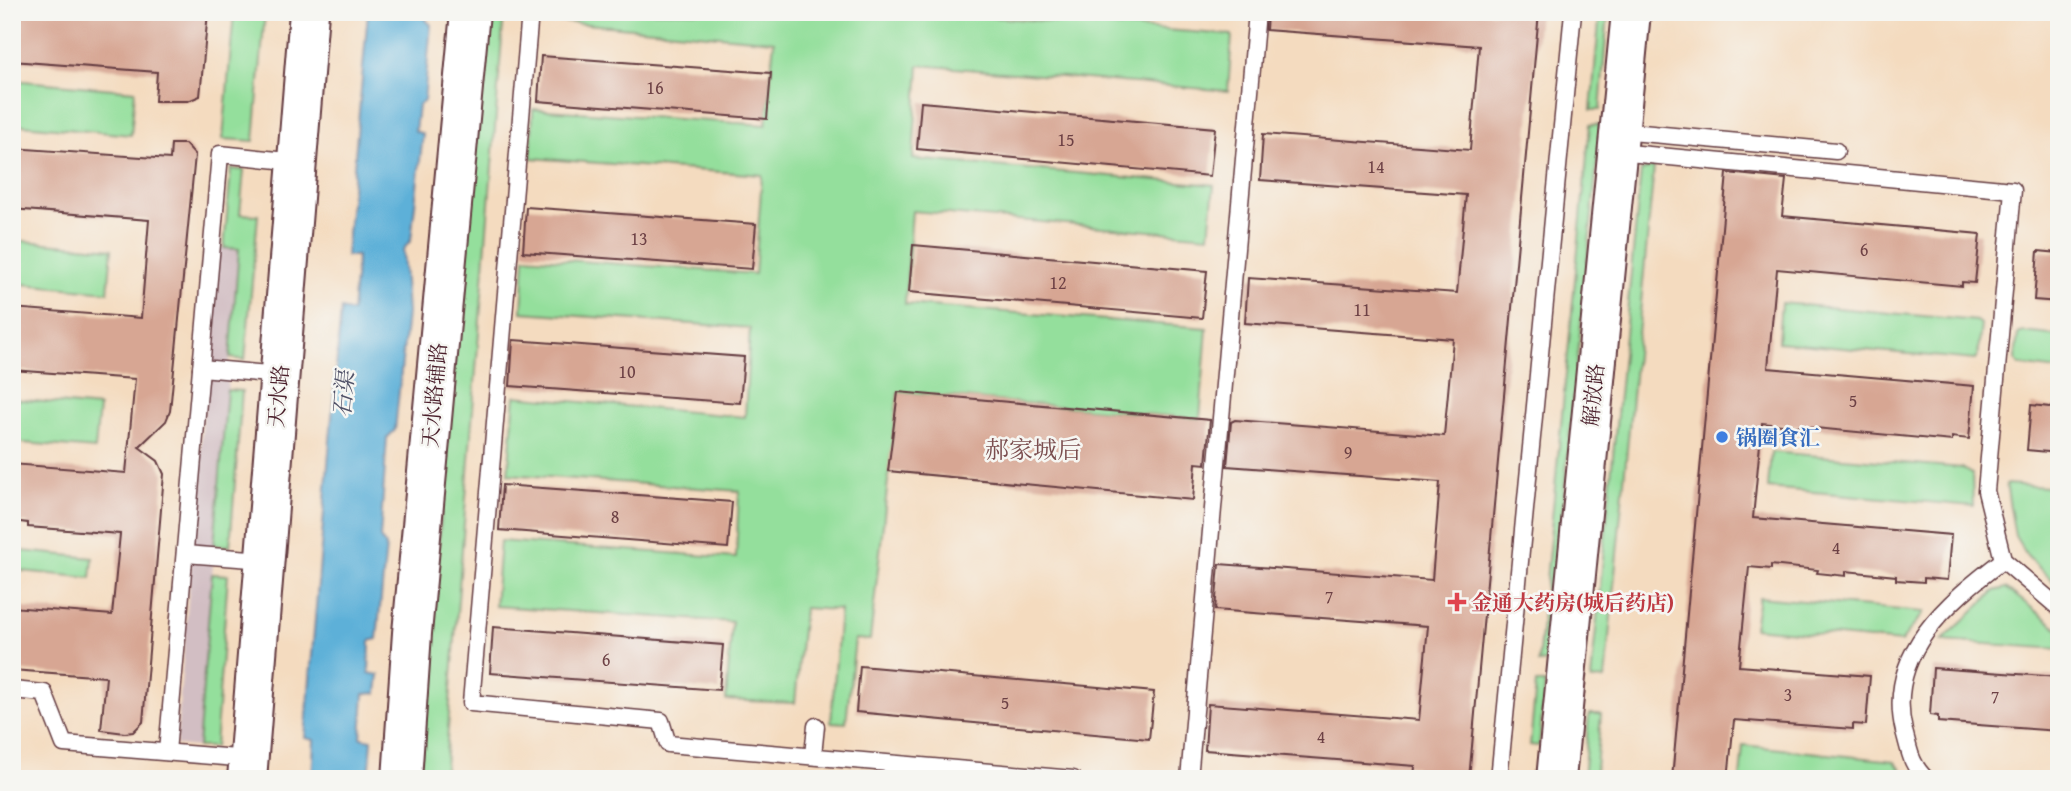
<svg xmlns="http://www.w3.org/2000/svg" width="2071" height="791" font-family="'Gentium Book Plus','Noto Serif SC',serif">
  <rect width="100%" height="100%" fill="#f6f6f2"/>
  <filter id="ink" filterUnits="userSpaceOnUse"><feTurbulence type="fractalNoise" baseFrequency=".0143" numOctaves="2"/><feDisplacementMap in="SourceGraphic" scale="14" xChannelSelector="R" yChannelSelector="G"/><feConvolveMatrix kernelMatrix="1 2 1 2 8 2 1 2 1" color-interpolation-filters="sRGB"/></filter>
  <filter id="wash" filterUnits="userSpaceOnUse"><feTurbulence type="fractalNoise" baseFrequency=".00686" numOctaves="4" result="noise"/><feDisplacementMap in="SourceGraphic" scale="28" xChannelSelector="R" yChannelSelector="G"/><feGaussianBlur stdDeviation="1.57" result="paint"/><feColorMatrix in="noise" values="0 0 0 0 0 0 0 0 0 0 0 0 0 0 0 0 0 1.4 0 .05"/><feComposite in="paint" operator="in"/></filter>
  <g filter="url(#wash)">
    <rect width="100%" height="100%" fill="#f4dbbf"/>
    <polygon fill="#d2bec3" points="217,247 239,249 198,747 176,745"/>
    <g fill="#94df9c" stroke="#6f7f64" stroke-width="2">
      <polygon points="234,12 265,12 254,141 223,139"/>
      <polygon points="483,12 504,12 444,779 419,779"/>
      <polygon points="544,12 864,12 865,15 901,16 902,12 924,12 1232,35 1228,91 919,65 913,159 1214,185 1209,236 912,211 905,304 1207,328 1200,419 898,392 870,640 855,639 846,723 831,722 840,610 804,608 795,703 726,700 732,622 495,606 500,541 736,558 739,491 508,474 515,396 745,417 750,328 522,312 525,257 755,274 762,175 531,158 533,109 766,125 774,41 543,20"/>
      <polygon points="1600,12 1608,12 1600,110 1591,110"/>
      <polygon points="12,80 135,91 131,135 12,124"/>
      <polygon points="1601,124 1547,662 1538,663 1590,125"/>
      <polygon points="1654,167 1605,679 1591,680 1641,171"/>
      <polygon points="231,169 244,170 240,214 258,215 245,360 230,358 239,249 224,248"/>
      <polygon points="12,240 112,249 108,292 12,283"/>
      <polygon points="1781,303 1977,321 1981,324 1978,355 1975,360 1778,342"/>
      <polygon points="2023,332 2059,336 2059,370 2019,365 2015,359 2018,334"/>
      <polygon points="227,390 242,391 230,546 214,545"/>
      <polygon points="12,399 99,407 95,449 12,442"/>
      <polygon points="1771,452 1962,468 1972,474 1973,506 1768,488"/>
      <polygon points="2006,484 2059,488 2059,587 2027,556 2015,536"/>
      <polygon points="12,550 93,558 91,578 12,570"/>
      <polygon points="212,574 228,575 215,747 198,747"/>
      <polygon points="2006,588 2059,629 2059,649 1942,641 1995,591"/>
      <polygon points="1759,597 1924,612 1901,642 1754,628"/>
      <polygon points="1536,683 1545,683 1539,746 1530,745"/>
      <polygon points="1589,714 1601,714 1595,779 1583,779"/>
      <polygon points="1743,745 1894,761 1909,779 1740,779"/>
    </g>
    <polygon fill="#5db0d8" stroke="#546882" stroke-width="2" points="368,12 427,12 426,20 431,25 424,101 418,106 415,131 423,134 411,240 403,250 407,313 395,430 387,438 380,538 386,546 377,639 370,641 369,673 379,675 377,693 364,694 361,738 372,740 369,779 312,779 314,740 305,738 341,309 352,312 357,256 346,256"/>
    <g id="blocks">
      <g fill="#d7a693">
        <polygon points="12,12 208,12 200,96 188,101 155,101 157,72 12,61"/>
        <polygon points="1267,12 1539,12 1469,779 1414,779 1415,766 1205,750 1208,704 1419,720 1428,626 1215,610 1219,564 1432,580 1440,482 1227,466 1231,422 1235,420 1444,436 1453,339 1245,323 1248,278 1457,293 1466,195 1260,180 1263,134 1470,150 1479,46 1266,30"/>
        <polygon points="541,56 771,73 767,119 538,101"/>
        <polygon points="921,102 1215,128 1210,176 917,149"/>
        <polygon points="171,144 185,144 195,155 170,411 166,421 139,447 158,461 164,474 143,722 133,732 125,733 101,730 106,677 12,670 12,607 112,615 120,534 28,527 28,523 12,521 12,464 126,473 135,379 12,370 12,308 141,318 149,220 12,209 12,148 170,159"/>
        <polygon points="1727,173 1786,179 1782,216 1980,234 1975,283 1962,282 1962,286 1777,269 1768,368 1974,386 1969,439 1952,437 1952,441 1762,423 1753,518 1951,535 1947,580 1924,578 1924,582 1896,580 1896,576 1846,571 1846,576 1817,573 1818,570 1771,565 1771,569 1749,567 1739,666 1870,676 1866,725 1853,724 1853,729 1734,720 1728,779 1672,779"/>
        <polygon points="526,207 756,224 752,269 523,252"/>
        <polygon points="913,245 1207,271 1202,318 909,292"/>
        <polygon points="2038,251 2059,253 2059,302 2034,300"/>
        <polygon points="513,340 744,357 740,403 510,386"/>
        <polygon points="898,392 1210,420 1206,464 1196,463 1193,500 888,471"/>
        <polygon points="2031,405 2059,408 2059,453 2027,450"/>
        <polygon points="502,485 732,502 728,548 499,530"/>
        <polygon points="493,627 723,645 719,690 490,673"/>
        <polygon points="860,666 1154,692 1149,739 856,712"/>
        <polygon points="1933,668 2059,677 2059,731 1938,722 1938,716 1930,715"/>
      </g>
    </g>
  </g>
  <g filter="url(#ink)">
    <use href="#blocks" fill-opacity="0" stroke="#643b41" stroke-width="2"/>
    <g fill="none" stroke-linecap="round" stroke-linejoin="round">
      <g stroke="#643b41" stroke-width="19">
        <g id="lane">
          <polyline points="530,12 471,703 661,721 668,744 1073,779"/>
          <polyline points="1620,131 1836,151"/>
          <polyline points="1618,152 2013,190 1986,491 2003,560 2059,608"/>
          <polyline points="201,368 280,375"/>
          <polyline points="185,554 265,560"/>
          <polyline points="12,690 44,693 64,744 249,759"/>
          <polyline points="167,752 220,154 297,162"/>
          <polyline points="813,755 816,726"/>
          <polyline points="1189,779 1257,12"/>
          <polyline points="1499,779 1573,12"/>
          <path d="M1926 779C1910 763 1910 752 1904 731 1885 654 1948 602 2003 560"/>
        </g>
      </g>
      <g stroke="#643b41" stroke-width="42">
        <g id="secondary">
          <polyline points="247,779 309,12"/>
          <polyline points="402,779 412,633 470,12"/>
          <polyline points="1556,779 1631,12"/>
        </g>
      </g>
      <use href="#lane" stroke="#fff" stroke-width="16"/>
      <use href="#secondary" stroke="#fff" stroke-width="38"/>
    </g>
  </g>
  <circle fill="#3f7fe0" stroke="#f6f6f2" stroke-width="2.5" cx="1722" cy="437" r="7"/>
  <path fill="#e0444e" stroke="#f6f6f2" stroke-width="2.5" d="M1453.5 591.5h7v7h7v7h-7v7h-7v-7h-7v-7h7z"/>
  <g text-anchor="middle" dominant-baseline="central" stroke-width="5" stroke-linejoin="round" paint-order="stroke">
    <g font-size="18" fill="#6d4145">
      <text x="655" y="87">16</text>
      <text x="1066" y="139">15</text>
      <text x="1376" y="166">14</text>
      <text x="639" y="238">13</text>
      <text x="1864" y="249">6</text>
      <text x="1058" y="282">12</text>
      <text x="1362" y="309">11</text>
      <text x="627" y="371">10</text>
      <text x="1853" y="400">5</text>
      <text x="1348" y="452">9</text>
      <text x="615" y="516">8</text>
      <text x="1836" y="547">4</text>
      <text x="1329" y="596">7</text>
      <text x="606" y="659">6</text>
      <text x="1788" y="694">3</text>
      <text x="1995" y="696">7</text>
      <text x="1005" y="702">5</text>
      <text x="1321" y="736">4</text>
    </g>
    <g font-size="21" fill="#4a1f2b" stroke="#f6f6f2">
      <text transform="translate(434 395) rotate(-85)">天水路辅路</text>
      <text transform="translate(1593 395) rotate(-84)">解放路</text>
      <text transform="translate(278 396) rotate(-85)">天水路</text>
    </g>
    <g font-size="21" font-weight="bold" fill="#366cbe" stroke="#f6f6f2" text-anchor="start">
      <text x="1736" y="437">锅圈食汇</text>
    </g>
    <g font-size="21" font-weight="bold" fill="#be3a42" stroke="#f6f6f2" text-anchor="start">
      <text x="1471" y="602">金通大药房(城后药店)</text>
    </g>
    <g font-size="23" font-style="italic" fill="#515268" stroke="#f6f6f2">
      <text transform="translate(343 394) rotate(-85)">石渠</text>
    </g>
    <g font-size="24" fill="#7b4e4f" stroke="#f6f6f2">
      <text x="1033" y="449">郝家城后</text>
    </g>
  </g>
  <rect width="2071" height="791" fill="none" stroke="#f6f6f2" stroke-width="42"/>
</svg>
